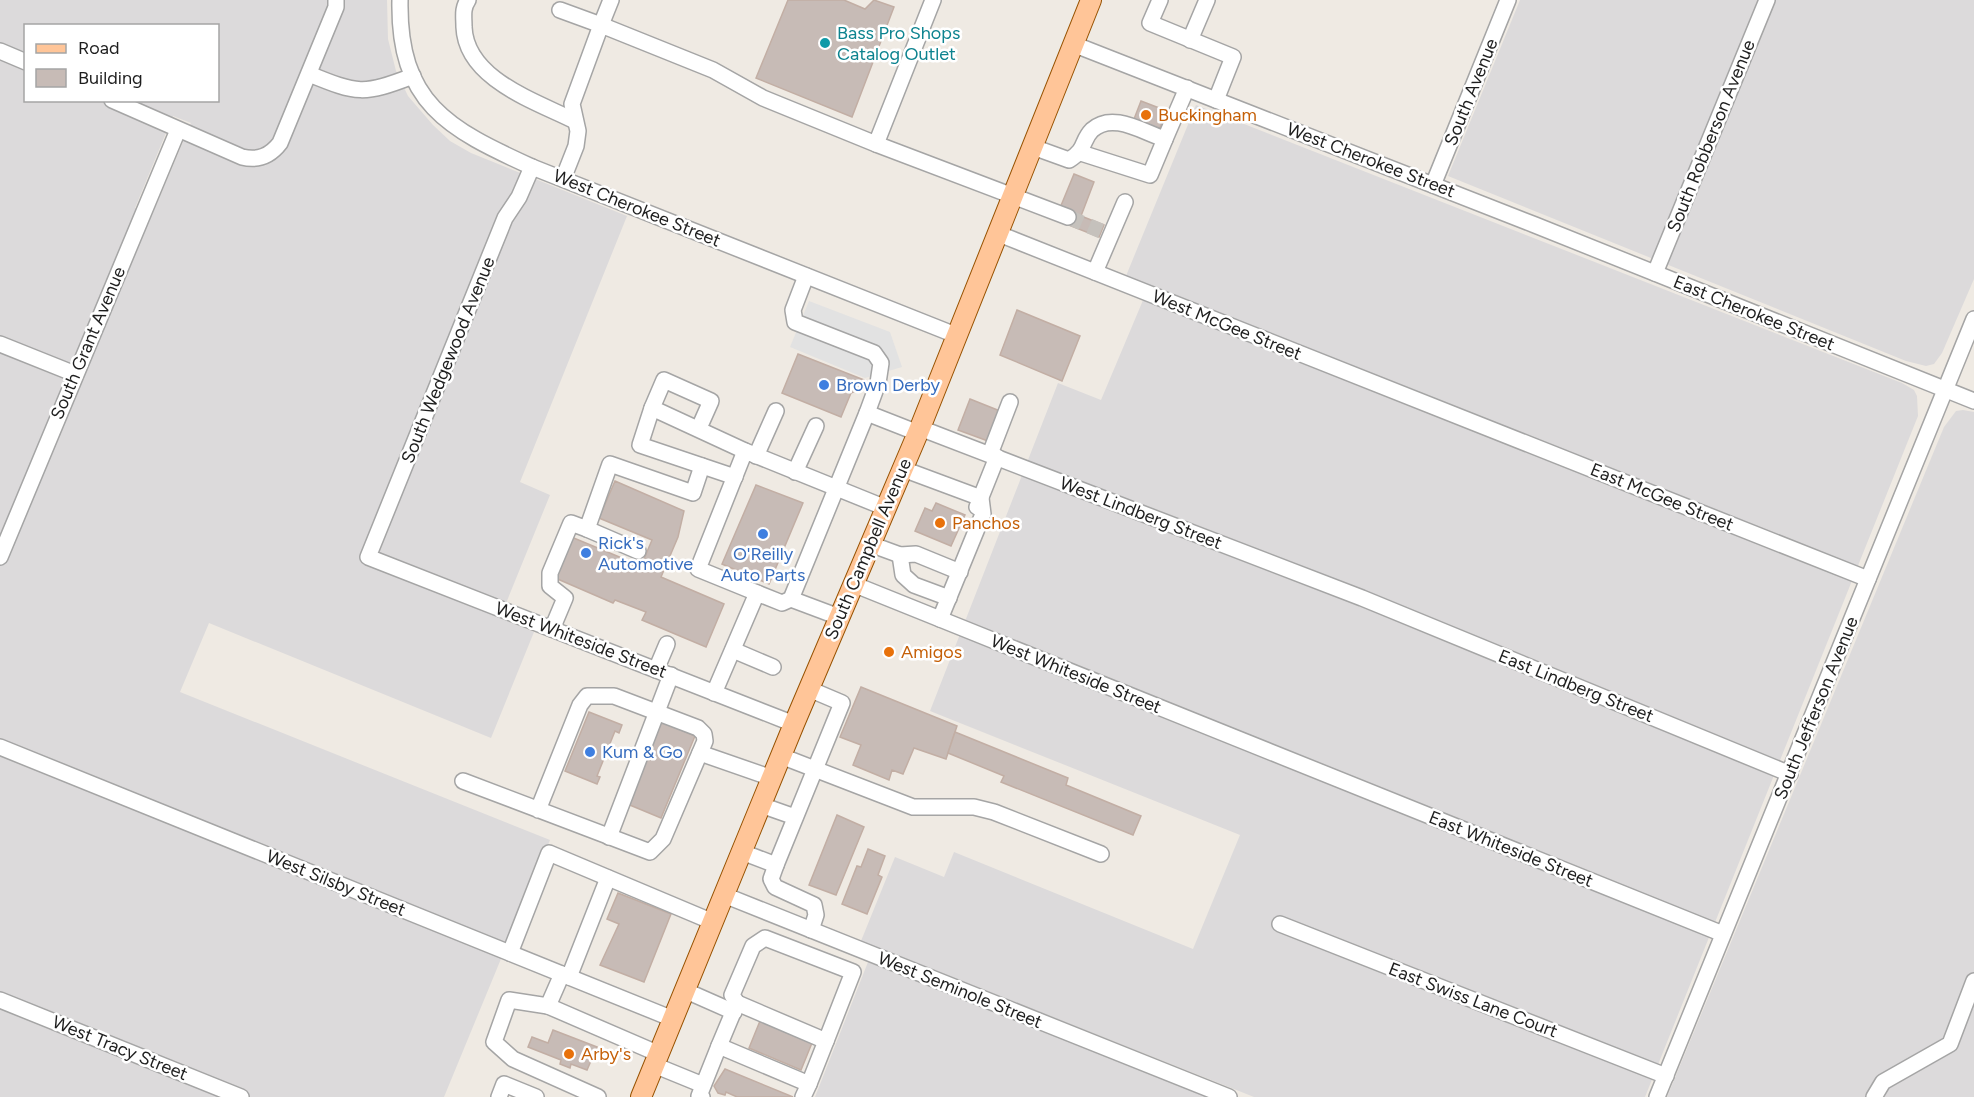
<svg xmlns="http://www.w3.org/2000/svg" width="1974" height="1097" font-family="Figtree,sans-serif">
  <rect width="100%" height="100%" fill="#efeae3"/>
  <g fill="#dcdadb" fill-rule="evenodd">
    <path d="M0 0H387L388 39 396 71 408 96 433 125 450 141 471 153 627 216 520 482 550 495 500 618 534 632 491 738 209 623 180 692 550 840 444 1097H0ZM26 26H218V100H26ZM173 116 191 123 152 215 135 208Z"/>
    <polygon points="1520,0 1974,0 1974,279 1942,353 1934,364 1926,366 1906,361 1448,176"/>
    <polygon points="1196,105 1902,383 1914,390 1917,396 1918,416 1645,1097 1254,1097 861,941 895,857 944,877 954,852 1193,949 1240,835 930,711 1058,383 1101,400 1149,286 1126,276"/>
    <polygon points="1963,410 1974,412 1974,1097 1667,1097 1944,427 1956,411"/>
    <polygon points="868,962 1209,1097 815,1097"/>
  </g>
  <polygon fill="#e2e2e2" points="809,301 890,332 902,367 865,378 790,347"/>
  <g fill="#c7bbb6" stroke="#c2aea4" stroke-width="1.5">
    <polygon points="788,0 844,0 865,9 874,0 894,7 852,117 756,78"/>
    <polygon points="1141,101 1167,111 1159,130 1134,119"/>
    <polygon points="1074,174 1094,182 1081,216 1104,225 1099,237 1066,224 1060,208"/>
    <polygon points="1017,310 1080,336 1062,381 1000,355"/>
    <polygon points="798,354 864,380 860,389 851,393 841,417 782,393"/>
    <polygon points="970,399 1000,411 988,441 958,430"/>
    <polygon points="615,481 684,511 678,537 661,577 724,604 706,647 642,620 646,612 615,600 613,603 553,577 569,536 641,566 652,540 599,518"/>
    <polygon points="756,485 803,503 769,584 722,564"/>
    <polygon points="936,503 965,515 951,546 915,531 925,508 932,511"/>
    <polygon points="861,687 957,726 946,759 914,748 903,774 892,770 889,780 853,765 861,745 840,737"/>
    <polygon points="589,712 622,725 619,733 615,731 597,776 600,777 597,784 565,771"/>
    <polygon points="660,721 695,736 661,818 625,803"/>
    <polygon points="955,732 1068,778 1066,785 1141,816 1133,835 1001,782 1004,776 948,753"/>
    <polygon points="837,815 864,827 836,895 809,885"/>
    <polygon points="868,849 885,856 878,875 882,877 867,914 842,904 857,866 861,867"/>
    <polygon points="618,893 671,914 644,982 600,965 619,924 607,919"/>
    <polygon points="760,1021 812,1043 801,1070 749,1048"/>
    <polygon points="553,1030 597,1047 587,1070 571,1064 570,1068 560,1064 561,1060 528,1047 532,1037 548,1043"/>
    <polygon points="725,1069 793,1097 737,1097 726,1092 725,1095 718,1093 714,1086"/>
  </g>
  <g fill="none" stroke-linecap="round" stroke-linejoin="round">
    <polyline stroke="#c5c1bc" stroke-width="15" stroke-dasharray="15 8" stroke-linecap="butt" points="1068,217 1101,231"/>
    <g stroke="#a5a5a5" stroke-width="18">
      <g id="minor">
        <path d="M400 0C398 103 448 129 532 167L958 336"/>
        <path d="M468 0C462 9 464 16 464 27 466 79 535 101 575 121"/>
        <polyline points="933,0 876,144 1068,217"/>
        <polyline points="1160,0 1150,23 1233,57 1216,100"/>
        <polyline points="560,10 601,25 611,0"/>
        <polyline points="1190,40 1207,0"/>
        <polyline points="1073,44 1535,225 1974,401"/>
        <polyline points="0,51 26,62"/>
        <path d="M309 74C358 94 363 95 413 76"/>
        <path d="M112 100 242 157C258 161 270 156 280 143L336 7V0"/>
        <path d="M1033 147 1069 160C1087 149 1081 141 1092 130 1113 111 1144 133 1165 139L1187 88"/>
        <polyline points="1081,153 1150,175 1165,139"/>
        <polyline points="532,167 519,197 505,218 368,557 794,724"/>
        <polyline points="563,179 576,146 578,131 572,104 601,25 713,70 763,98 876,144"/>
        <polyline points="1433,185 1508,0"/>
        <polyline points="999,234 1868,579"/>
        <polyline points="1095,272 1125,202"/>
        <polyline points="1655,273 1767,0"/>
        <polyline points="806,276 793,310 795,322 874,353 881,363 878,383 867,413"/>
        <polyline points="0,344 75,374"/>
        <polyline points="652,408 640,445 735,477"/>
        <polyline points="699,428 711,401 664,380 652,408 745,451"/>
        <polyline points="920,428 1362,598 1790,774"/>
        <polyline points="990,454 1010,402"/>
        <polyline points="756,456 776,411"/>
        <polyline points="903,469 981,498 983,514 940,619"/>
        <polyline points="795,472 816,426"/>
        <polyline points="977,507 997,457"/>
        <polyline points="587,529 638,551"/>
        <polyline points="870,544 900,555 916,554 960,572"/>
        <polyline points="900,555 903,575 914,585 949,598"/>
        <polyline points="0,557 178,130"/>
        <polyline points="853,584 1723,934"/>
        <polyline points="757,593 698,569 745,451 886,508"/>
        <polyline points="791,599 839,617"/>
        <polyline points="552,629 565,598 550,586 550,573 571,523 587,529 610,464 693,493 702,466"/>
        <polyline points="733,650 773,667"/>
        <polyline points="656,670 667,644"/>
        <polyline points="714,693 757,593 782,603 791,599 867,413 918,433"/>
        <polyline points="0,747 673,1019"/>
        <polyline points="700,753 772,778"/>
        <polyline points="781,756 913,807 974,807 994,812 1101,854"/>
        <polyline points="463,781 650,852 663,839 705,741 704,734 698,728 614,696 587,696 580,705 538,810"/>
        <polyline points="761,805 795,817"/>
        <polyline points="609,837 671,675"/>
        <polyline points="742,852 776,865 842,703 809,689"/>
        <polyline points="776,865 771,879 775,887 814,905 816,915 811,930"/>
        <polyline points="724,895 1229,1097"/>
        <polyline points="1280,924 1666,1076"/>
        <polyline points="510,953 549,853 713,922"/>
        <polyline points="562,974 548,1006 509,1000 494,1042 513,1059 598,1097"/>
        <polyline points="569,977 608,878"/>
        <polyline points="684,990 734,1012"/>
        <polyline points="0,1000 241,1097"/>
        <polyline points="737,1003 732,995 753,946 765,938 853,972 826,1041"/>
        <polyline points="548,1006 659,1054"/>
        <polyline points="719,1046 737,1003 826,1041 809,1084"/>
        <polyline points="654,1065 703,1085"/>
        <polyline points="499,1097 504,1084 536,1097"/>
        <polyline points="702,1097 699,1096 719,1046 809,1084 803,1097"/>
        <polyline points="1657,1097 1974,319"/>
        <polyline points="1874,1097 1883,1082 1950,1044 1974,981"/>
      </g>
    </g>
    <g stroke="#975200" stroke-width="22">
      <polyline id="major" points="641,1097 794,724 920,428 1091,0"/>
    </g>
    <use href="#minor" stroke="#fff" stroke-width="15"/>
    <use href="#major" stroke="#ffc598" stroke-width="20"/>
  </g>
  <circle fill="#0f9aa8" stroke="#fff" stroke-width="2" cx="825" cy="43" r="6"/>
  <g fill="#e8710a" stroke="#fff" stroke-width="2">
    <circle cx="1146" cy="115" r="6"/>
    <circle cx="940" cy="523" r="6"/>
    <circle cx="889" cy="652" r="6"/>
    <circle cx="569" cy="1054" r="6"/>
  </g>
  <g fill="#3f7fe0" stroke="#fff" stroke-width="2">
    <circle cx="824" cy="385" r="6"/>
    <circle cx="763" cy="534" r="6"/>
    <circle cx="586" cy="553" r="6"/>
    <circle cx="590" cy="752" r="6"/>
  </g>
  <g text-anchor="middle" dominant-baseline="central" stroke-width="5" stroke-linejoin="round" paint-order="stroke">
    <g font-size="18" fill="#0d838f" stroke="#fff" text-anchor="start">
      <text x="837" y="33">Bass Pro Shops<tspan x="837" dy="21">Catalog Outlet</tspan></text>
    </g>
    <g font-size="18" fill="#1e1e1e" stroke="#fff">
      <text transform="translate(1471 92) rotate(-68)">South Avenue</text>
      <text transform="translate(1711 136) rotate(-68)">South Robberson Avenue</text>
      <text transform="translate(1371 160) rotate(21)">West Cherokee Street</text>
      <text transform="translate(637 208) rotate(22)">West Cherokee Street</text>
      <text transform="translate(1754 313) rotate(22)">East Cherokee Street</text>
      <text transform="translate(1227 325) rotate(22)">West McGee Street</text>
      <text transform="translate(88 343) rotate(-67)">South Grant Avenue</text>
      <text transform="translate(448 360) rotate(-68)">South Wedgewood Avenue</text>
      <text transform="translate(1662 497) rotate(22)">East McGee Street</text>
      <text transform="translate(1141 513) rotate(21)">West Lindberg Street</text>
      <text transform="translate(868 549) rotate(-67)">South Campbell Avenue</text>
      <text transform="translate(581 640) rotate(21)">West Whiteside Street</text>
      <text transform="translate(1076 674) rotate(22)">West Whiteside Street</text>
      <text transform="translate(1576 686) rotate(22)">East Lindberg Street</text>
      <text transform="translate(1816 708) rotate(-68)">South Jefferson Avenue</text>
      <text transform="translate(1511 849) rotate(22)">East Whiteside Street</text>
      <text transform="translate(336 883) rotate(22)">West Silsby Street</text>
      <text transform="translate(960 990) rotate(22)">West Seminole Street</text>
      <text transform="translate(1473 1000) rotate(21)">East Swiss Lane Court</text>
      <text transform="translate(120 1048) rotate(22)">West Tracy Street</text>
    </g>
    <g font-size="18" fill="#c56008" stroke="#fff" text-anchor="start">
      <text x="1158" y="115">Buckingham</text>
      <text x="952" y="523">Panchos</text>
      <text x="901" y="652">Amigos</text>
      <text x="581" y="1054">Arby's</text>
    </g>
    <g font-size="18" fill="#366cbe" stroke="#fff" text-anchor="start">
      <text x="836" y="385">Brown Derby</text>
      <text x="598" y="543">Rick's<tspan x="598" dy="21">Automotive</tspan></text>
      <text x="763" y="554" text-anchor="middle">O'Reilly<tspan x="763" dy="21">Auto Parts</tspan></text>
      <text x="602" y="752">Kum &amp; Go</text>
    </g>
  </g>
  <rect x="24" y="24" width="195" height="78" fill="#ffffff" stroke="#a5a5a5" stroke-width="1.5"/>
  <rect x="36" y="44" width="30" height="9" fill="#ffc598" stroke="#a5a5a5" stroke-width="1.5"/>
  <text x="78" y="54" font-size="18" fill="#1e1e1e">Road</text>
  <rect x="36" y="69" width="30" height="18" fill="#c7bbb6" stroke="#a5a5a5" stroke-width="1.5"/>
  <text x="78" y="84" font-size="18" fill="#1e1e1e">Building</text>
</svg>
